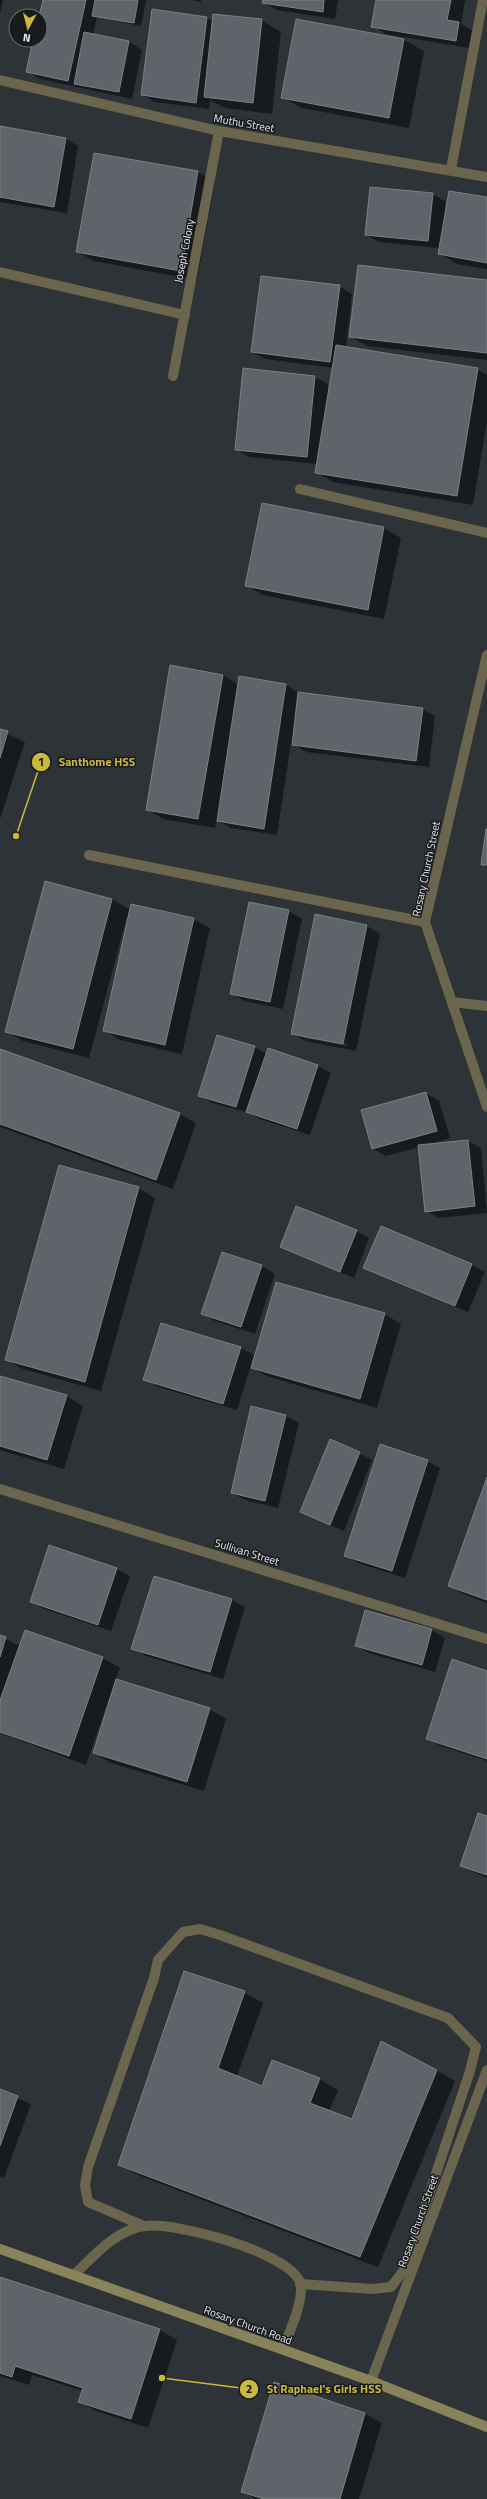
<svg xmlns="http://www.w3.org/2000/svg" width="487" height="2499" font-family="'Titillium Web',sans-serif">
  <rect width="100%" height="100%" fill="#2d3337"/>
  <g fill="#0007" fill-rule="evenodd">
    <polygon points="0,0 3,0 0,15"/>
    <polygon points="44,0 146,0 141,26 97,17 93,35 129,42 142,50 132,99 40,79 27,71 34,40 40,40"/>
    <polygon points="191,0 201,0 201,2"/>
    <polygon points="264,0 338,0 335,19 277,10 264,3"/>
    <polygon points="377,0 465,0 461,24 472,30 469,48 386,34 373,26"/>
    <polygon points="153,10 207,18 213,21 261,20 281,32 272,114 225,108 210,100 209,109 155,102 142,95"/>
    <polygon points="404,40 424,51 409,128 302,108 282,97"/>
    <polygon points="0,127 65,138 78,146 67,213 0,202"/>
    <polygon points="95,154 198,172 215,182 197,280 94,261 78,252"/>
    <polygon points="432,194 445,201 446,212 487,198 487,269 457,264 439,253 440,248 379,242 366,235"/>
    <polygon points="487,281 487,360 367,346 350,336"/>
    <polygon points="339,286 352,294 346,347 477,369 487,375 487,421 473,505 333,482 316,472 318,464 249,457 236,449 244,369 315,377 328,384 328,402 334,368 265,359 252,352"/>
    <polygon points="262,504 384,528 401,538 384,619 263,595 246,585"/>
    <polygon points="171,666 223,675 239,685 286,685 299,693 422,709 435,716 429,767 306,752 291,743 277,835 231,828 216,820 215,828 163,819 147,809"/>
    <polygon points="0,730 25,742 0,819"/>
    <polygon points="45,882 112,899 129,909 89,1058 23,1041 6,1031"/>
    <polygon points="250,903 289,911 302,919 283,1009 244,1001 231,993"/>
    <polygon points="193,919 210,928 182,1054 120,1040 104,1030"/>
    <path d="M367 926 380 934 356 1051 305 1041 292 1033ZM304 1036 348 1044 347 1046 304 1038Z"/>
    <polygon points="254,1047 267,1054 268,1049 318,1066 331,1073 310,1135 260,1119 250,1113 212,1103 199,1095"/>
    <polygon points="0,1050 180,1114 196,1123 173,1189 0,1127"/>
    <polygon points="426,1093 439,1101 450,1138 432,1144 468,1141 481,1148 487,1213 439,1218 426,1211 420,1147 386,1156 373,1149"/>
    <polygon points="138,1188 155,1198 101,1391 23,1369 6,1360"/>
    <polygon points="381,1228 472,1265 485,1272 468,1312 364,1267"/>
    <polygon points="356,1231 369,1238 354,1278 281,1247"/>
    <polygon points="222,1253 262,1266 275,1274 255,1334 215,1321 202,1313"/>
    <polygon points="384,1314 401,1324 377,1408 269,1377 252,1368"/>
    <polygon points="241,1348 254,1355 237,1410 158,1387 145,1379"/>
    <polygon points="0,1377 66,1396 83,1406 64,1469 0,1450"/>
    <polygon points="286,1416 299,1423 278,1508 245,1500 232,1493"/>
    <polygon points="359,1453 372,1460 344,1531 302,1512"/>
    <polygon points="427,1461 440,1468 405,1578 358,1563 345,1556"/>
    <polygon points="487,1480 487,1603 466,1595 450,1586"/>
    <polygon points="117,1569 130,1576 111,1631 44,1609 31,1602"/>
    <polygon points="154,1577 232,1600 245,1607 223,1679 146,1656 133,1648"/>
    <polygon points="432,1630 445,1638 435,1672 369,1653 356,1646"/>
    <polygon points="25,1631 103,1658 120,1668 115,1680 209,1709 226,1719 204,1791 111,1763 94,1753 112,1694 111,1693 86,1765 0,1733 0,1636 20,1646"/>
    <polygon points="487,1672 487,1761 441,1746 428,1739"/>
    <polygon points="487,1817 487,1878 461,1866"/>
    <polygon points="244,1992 263,2003 237,2076 263,2087 319,2079 338,2090 329,2111 352,2120 436,2070 455,2081 378,2267 138,2175 119,2164"/>
    <polygon points="0,2091 31,2104 4,2178 0,2176"/>
    <polygon points="0,2278 160,2330 177,2340 148,2428 96,2411 79,2402 83,2391 32,2375 29,2385 0,2376"/>
    <polygon points="275,2383 365,2414 382,2423 359,2499 255,2499 242,2491"/>
  </g>
  <g fill="#5e6469" stroke="#7a8186">
    <polygon points="43,0 86,0 68,81 26,72 33,40 40,40 39,16"/>
    <polygon points="95,0 138,0 134,23 92,16"/>
    <polygon points="263,0 324,0 323,12 262,3"/>
    <polygon points="376,0 451,0 447,20 459,22 456,41 371,27"/>
    <polygon points="152,9 207,17 196,103 141,95"/>
    <polygon points="213,14 262,19 253,103 204,97"/>
    <polygon points="296,19 404,39 389,118 281,98"/>
    <polygon points="84,32 129,41 119,92 74,84"/>
    <polygon points="0,126 66,138 54,207 0,197"/>
    <polygon points="94,153 198,171 181,271 76,252"/>
    <polygon points="370,187 433,193 428,241 365,235"/>
    <polygon points="449,191 487,197 487,263 438,254"/>
    <polygon points="358,265 487,280 487,353 349,337"/>
    <polygon points="261,276 340,285 330,362 251,352"/>
    <polygon points="336,345 478,368 457,496 315,473"/>
    <polygon points="243,368 315,376 307,457 235,450"/>
    <polygon points="262,503 384,527 368,610 245,586"/>
    <polygon points="170,665 223,675 198,819 146,810"/>
    <polygon points="239,676 286,684 264,829 217,821"/>
    <polygon points="298,692 423,708 416,761 292,745"/>
    <polygon points="0,729 8,731 0,758"/>
    <polygon points="486,829 487,829 487,865 481,865"/>
    <polygon points="45,881 112,899 73,1049 5,1032"/>
    <polygon points="249,902 289,910 270,1002 230,994"/>
    <polygon points="131,904 194,918 165,1045 103,1031"/>
    <polygon points="315,914 367,925 343,1044 291,1034"/>
    <polygon points="217,1035 255,1046 236,1107 198,1096"/>
    <polygon points="268,1048 318,1065 297,1129 246,1112"/>
    <polygon points="0,1049 180,1113 156,1180 0,1124"/>
    <polygon points="426,1092 437,1131 372,1149 361,1110"/>
    <polygon points="468,1140 475,1206 425,1212 418,1145"/>
    <polygon points="59,1165 139,1187 85,1382 5,1360"/>
    <polygon points="296,1206 357,1230 340,1272 280,1247"/>
    <polygon points="381,1226 472,1264 455,1306 363,1268"/>
    <polygon points="222,1252 262,1265 241,1327 201,1314"/>
    <polygon points="276,1282 385,1313 360,1399 251,1368"/>
    <polygon points="161,1323 241,1347 223,1404 143,1380"/>
    <polygon points="0,1376 67,1395 47,1460 0,1446"/>
    <polygon points="251,1406 286,1415 265,1501 231,1493"/>
    <polygon points="330,1439 360,1452 330,1525 300,1512"/>
    <polygon points="380,1444 428,1460 392,1571 344,1556"/>
    <polygon points="487,1477 487,1600 448,1586"/>
    <polygon points="49,1545 117,1568 98,1625 30,1602"/>
    <polygon points="154,1576 232,1599 210,1672 131,1649"/>
    <polygon points="365,1610 432,1629 422,1665 355,1646"/>
    <polygon points="25,1630 103,1657 69,1756 0,1732 0,1700"/>
    <polygon points="0,1635 6,1637 0,1657"/>
    <polygon points="452,1659 487,1671 487,1759 426,1739"/>
    <polygon points="116,1679 210,1708 187,1782 93,1753"/>
    <polygon points="478,1813 487,1816 487,1875 460,1866"/>
    <polygon points="184,1971 245,1991 218,2068 262,2086 272,2060 320,2078 310,2103 352,2119 381,2041 437,2070 360,2257 118,2165"/>
    <polygon points="0,2089 18,2096 0,2146"/>
    <polygon points="0,2277 160,2329 131,2419 78,2402 83,2388 15,2366 12,2377 0,2373"/>
    <polygon points="274,2382 365,2413 340,2499 264,2499 241,2492"/>
  </g>
  <g fill="none" stroke-linecap="round" stroke-linejoin="round">
    <g stroke="#69664d" stroke-width="10">
      <polyline points="144,2226 88,2202 85,2186 88,2167 154,1978 158,1960 183,1932 200,1929 220,1935 448,2018 476,2047 470,2071 404,2270 391,2287 372,2289 300,2284"/>
      <path d="M74 2275C94 2256 115 2230 145 2226 176 2222 288 2252 300 2282 305 2298 289 2335 282 2349"/>
    </g>
    <g stroke="#69664d" stroke-width="10">
      <polyline points="0,80 219,131 487,177"/>
      <polyline points="451,169 483,0"/>
      <polyline points="0,272 185,315"/>
      <polyline points="173,376 219,131"/>
      <polyline points="300,489 487,533"/>
      <polyline points="487,655 425,922 487,1107"/>
      <polyline points="89,855 425,922"/>
      <polyline points="452,1002 487,1006"/>
      <polyline points="0,1489 487,1639"/>
      <polyline points="371,2381 487,2070"/>
    </g>
    <polyline stroke="#88835b" stroke-width="10" points="0,2249 371,2381 487,2427"/>
  </g>
  <g text-anchor="middle" dominant-baseline="central" stroke-width="3" stroke-linejoin="round" paint-order="stroke">
    <g font-size="11" fill="#e7ebed" stroke="#181a1c">
      <text transform="translate(244 123) rotate(10)">Muthu Street</text>
      <text transform="translate(184 251) rotate(-79)">Joseph Colony</text>
      <text transform="translate(426 869) rotate(-78)">Rosary Church Street</text>
      <text transform="translate(247 1552) rotate(17)">Sullivan Street</text>
      <text transform="translate(418 2221) rotate(-70)">Rosary Church Street</text>
      <text transform="translate(248 2325) rotate(20)">Rosary Church Road</text>
    </g>
  </g>
  <path fill="none" stroke="#cbba39" stroke-width="1.5" d="M16 836L41 762M162 2378L249 2389"/>
  <g fill="#cbba39" stroke="#181a1c" stroke-width="1.5">
    <circle cx="16" cy="836" r="4"/>
    <circle cx="162" cy="2378" r="4"/>
    <circle cx="41" cy="762" r="10"/>
    <circle cx="249" cy="2389" r="10"/>
  </g>
  <g font-size="12" text-anchor="middle" font-weight="bold" fill="#111">
    <text x="41" y="766">1</text>
    <text x="249" y="2393">2</text>
  </g>
  <g font-size="12" text-anchor="middle" font-weight="bold" fill="#cbba39" stroke="#181a1c" stroke-width="3" stroke-linejoin="round" paint-order="stroke">
    <text x="97" y="766">Santhome HSS</text>
    <text x="324" y="2393">St Raphael's Girls HSS</text>
  </g>
  <g transform="translate(28 28) rotate(187)"><circle r="19" fill="#181a1c" stroke="#6b6e70"/>
  <path d="M0-3L7 15L0 10L-7 15Z" fill="#cbba39"/>
  <text y="-6" font-size="11" font-weight="bold" text-anchor="middle" fill="#e7ebed">N</text>
  </g>
</svg>
